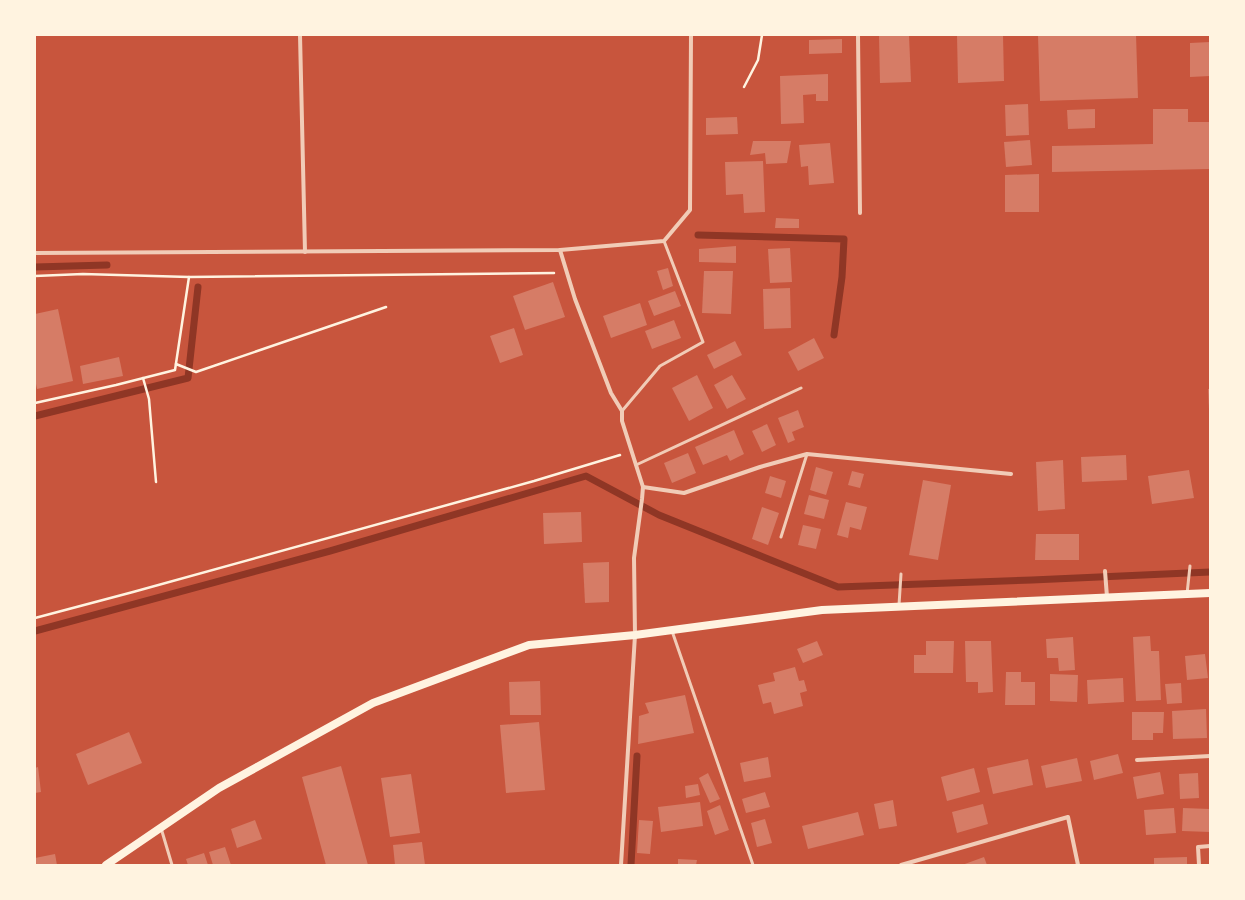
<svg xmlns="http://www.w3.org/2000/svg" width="1245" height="900" font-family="'Open Sans',sans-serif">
  <rect width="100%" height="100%" fill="#c8553d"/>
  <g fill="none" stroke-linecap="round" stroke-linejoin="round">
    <g stroke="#8f3625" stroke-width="7">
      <polyline points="698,235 844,239 842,277 834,335"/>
      <polyline points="35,267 107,265"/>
      <polyline points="35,416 188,378 198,287"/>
      <polyline points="35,631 330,551 586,476 659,515 838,587 1032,580 1210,572"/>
      <polyline points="631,865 637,756"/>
    </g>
  </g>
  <g fill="#d67c66">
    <polygon points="879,35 909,35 911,82 880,83"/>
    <polygon points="957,35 1003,35 1004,81 958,83"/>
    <polygon points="1038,35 1136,35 1138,98 1040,101"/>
    <polygon points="842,39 842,53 809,54 809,40"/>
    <polygon points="1210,42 1210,76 1190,77 1190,43"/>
    <polygon points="828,74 828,101 816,101 816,94 803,95 804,123 781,124 780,76"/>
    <polygon points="1028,104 1029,135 1006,136 1005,105"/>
    <polygon points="1095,109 1095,128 1068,129 1067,110"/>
    <polygon points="1153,109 1188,109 1188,122 1210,122 1210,169 1052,172 1052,146 1153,144"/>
    <polygon points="737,117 738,134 706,135 706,118"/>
    <polygon points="1030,140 1032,165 1006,167 1004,142"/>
    <polygon points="753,141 791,141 787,163 766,164 765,153 750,155"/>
    <polygon points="830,143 834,183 809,185 808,166 801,167 799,145"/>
    <polygon points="763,161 765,212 744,213 743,194 726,195 725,162"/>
    <polygon points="1039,174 1039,212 1005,212 1005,175"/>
    <polygon points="776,218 799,219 799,228 775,228"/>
    <polygon points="736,246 736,263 699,262 699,249"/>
    <polygon points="790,248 792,282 770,283 768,249"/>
    <polygon points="668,268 673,286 663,290 657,271"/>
    <polygon points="704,271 733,271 731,314 702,313"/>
    <polygon points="553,282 565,317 525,330 513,296"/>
    <polygon points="790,288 791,328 764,329 763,289"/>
    <polygon points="675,291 681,306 654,316 648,301"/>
    <polygon points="640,303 647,325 611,338 603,316"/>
    <polygon points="58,309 73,381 37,389 35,379 35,314"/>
    <polygon points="674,320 681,338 652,349 645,331"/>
    <polygon points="514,328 523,355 500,363 490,336"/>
    <polygon points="814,338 824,358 798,371 788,352"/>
    <polygon points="735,341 742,355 714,369 707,355"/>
    <polygon points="119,357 123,376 83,384 80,366"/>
    <polygon points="697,375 713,408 689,421 672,388"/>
    <polygon points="732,375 746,399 727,409 714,385"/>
    <polygon points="1208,389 1210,389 1210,409 1209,409"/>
    <polygon points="798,410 804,427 792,432 795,440 788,443 778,418"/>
    <polygon points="767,424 776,445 762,452 752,431"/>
    <polygon points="734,430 744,454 730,461 727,455 703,465 695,447"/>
    <polygon points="688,453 696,473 672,483 664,463"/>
    <polygon points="1126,455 1127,480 1082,482 1081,457"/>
    <polygon points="1063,460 1065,509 1038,511 1036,462"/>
    <polygon points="816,467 833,472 826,495 810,490"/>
    <polygon points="1189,470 1194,498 1152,504 1148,476"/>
    <polygon points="852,471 864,474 860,488 848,485"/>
    <polygon points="770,476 786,481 781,498 765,493"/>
    <polygon points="923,480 951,485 938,560 909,555"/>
    <polygon points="809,495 829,500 824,519 804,514"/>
    <polygon points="846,502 867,507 861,530 850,527 848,538 837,535"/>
    <polygon points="762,507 779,513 768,545 752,539"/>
    <polygon points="581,512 582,542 544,544 543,513"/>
    <polygon points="803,525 821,529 816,549 798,545"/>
    <polygon points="1036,534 1079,534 1079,560 1035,560"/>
    <polygon points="609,562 609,602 585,603 583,563"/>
    <polygon points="1150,636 1151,651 1159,651 1161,700 1136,701 1133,637"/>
    <polygon points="1073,637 1075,670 1059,671 1058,658 1047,658 1046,639"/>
    <polygon points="817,641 823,655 803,663 797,649"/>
    <polygon points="926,641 954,641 953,673 914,673 914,655 926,655"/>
    <polygon points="965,641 991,641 993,692 978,693 978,682 966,682"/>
    <polygon points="1205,654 1208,678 1187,680 1185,656"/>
    <polygon points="795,667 799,681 804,680 807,691 800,693 803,706 774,714 771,702 763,704 758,685 775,681 773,673"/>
    <polygon points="1006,672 1021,672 1021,682 1035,682 1035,705 1005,705"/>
    <polygon points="1050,674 1078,675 1077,702 1050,701"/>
    <polygon points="1123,678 1124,702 1088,704 1087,680"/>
    <polygon points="540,681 541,715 510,715 509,682"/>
    <polygon points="1181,683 1182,703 1167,704 1165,684"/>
    <polygon points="685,695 694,733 638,744 639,716 649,713 645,703"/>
    <polygon points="1206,709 1207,738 1173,739 1172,711"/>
    <polygon points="1132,712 1164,712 1163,733 1153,733 1153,740 1132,740"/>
    <polygon points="539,722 545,790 506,793 500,725"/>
    <polygon points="129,732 142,763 88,785 76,754"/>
    <polygon points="1118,754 1123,773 1094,780 1090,761"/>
    <polygon points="768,757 771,777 744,782 740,763"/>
    <polygon points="1077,758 1082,781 1046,788 1041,766"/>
    <polygon points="1028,759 1033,785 993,794 987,768"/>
    <polygon points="341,766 368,865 326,865 302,777"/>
    <polygon points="38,767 41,792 35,793 35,768"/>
    <polygon points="974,768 980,792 947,801 941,777"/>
    <polygon points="1160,772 1164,794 1137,799 1133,777"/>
    <polygon points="708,773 720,799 710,803 699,778"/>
    <polygon points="1198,773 1199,798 1180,799 1179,774"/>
    <polygon points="411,774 420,833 390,837 381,778"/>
    <polygon points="698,784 700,795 686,798 685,786"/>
    <polygon points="765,792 770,807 746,813 742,799"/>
    <polygon points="893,800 897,826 879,829 874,804"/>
    <polygon points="700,802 703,826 661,832 658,807"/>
    <polygon points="983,804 988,824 957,833 952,812"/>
    <polygon points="720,805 729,830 715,835 707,811"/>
    <polygon points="1174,808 1176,833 1146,835 1144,810"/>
    <polygon points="1183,808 1210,809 1210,832 1182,831"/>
    <polygon points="858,812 864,835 808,849 802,826"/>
    <polygon points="765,819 772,843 757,847 751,823"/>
    <polygon points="255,820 262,839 237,848 231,829"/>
    <polygon points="639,820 653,821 650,854 637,853"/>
    <polygon points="422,842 425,865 395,865 393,845"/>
    <polygon points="225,847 231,865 213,865 209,852"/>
    <polygon points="204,853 208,865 188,865 186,859"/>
    <polygon points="55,854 57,865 35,865 35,858"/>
    <polygon points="984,857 987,865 962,865"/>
    <polygon points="1187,857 1187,865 1154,865 1154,858"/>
    <polygon points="678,859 697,860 696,865 678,865"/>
  </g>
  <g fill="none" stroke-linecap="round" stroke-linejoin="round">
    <g stroke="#fff3e0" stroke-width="2.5">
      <polyline points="744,87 758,60 762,35"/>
      <polyline points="35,276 83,274 189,277 554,273"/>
      <polyline points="176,364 196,372 386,307"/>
      <polyline points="143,378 149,399 156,482"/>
      <polyline points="35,403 116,385 175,370 189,277"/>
      <polyline points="35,618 133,592 534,481 620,455"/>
    </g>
    <g stroke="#f1ccb7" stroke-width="3">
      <polyline points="622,411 660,366 703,342 664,241"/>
      <polyline points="636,465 801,388"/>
      <polyline points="781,537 807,454"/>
      <polyline points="1187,594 1190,566"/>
      <polyline points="899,605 901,574"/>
      <polyline points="672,631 753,865"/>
      <polyline points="161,828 172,865"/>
    </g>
    <g stroke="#f1ccb7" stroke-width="4">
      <polyline points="300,35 305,252"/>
      <polyline points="858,35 860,213"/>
      <polyline points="560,250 575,299 611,393 622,411 622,421 643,487 642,499 634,558 635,635 621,865"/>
      <polyline points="35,253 560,250 664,241 690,210 691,35"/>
      <polyline points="643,487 684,493 760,467 807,454 1011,474"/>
      <polyline points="1105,571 1107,597"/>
      <polyline points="1137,760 1210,756"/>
      <polyline points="901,865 1068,817 1078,865"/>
      <polyline points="1199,865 1198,847 1210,846"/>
    </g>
    <polyline stroke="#fff3e0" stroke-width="8" points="106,865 219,788 373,703 529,645 635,635 822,610 1210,593"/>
  </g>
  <rect width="1245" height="900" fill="none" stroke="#fff3e0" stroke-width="72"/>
</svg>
